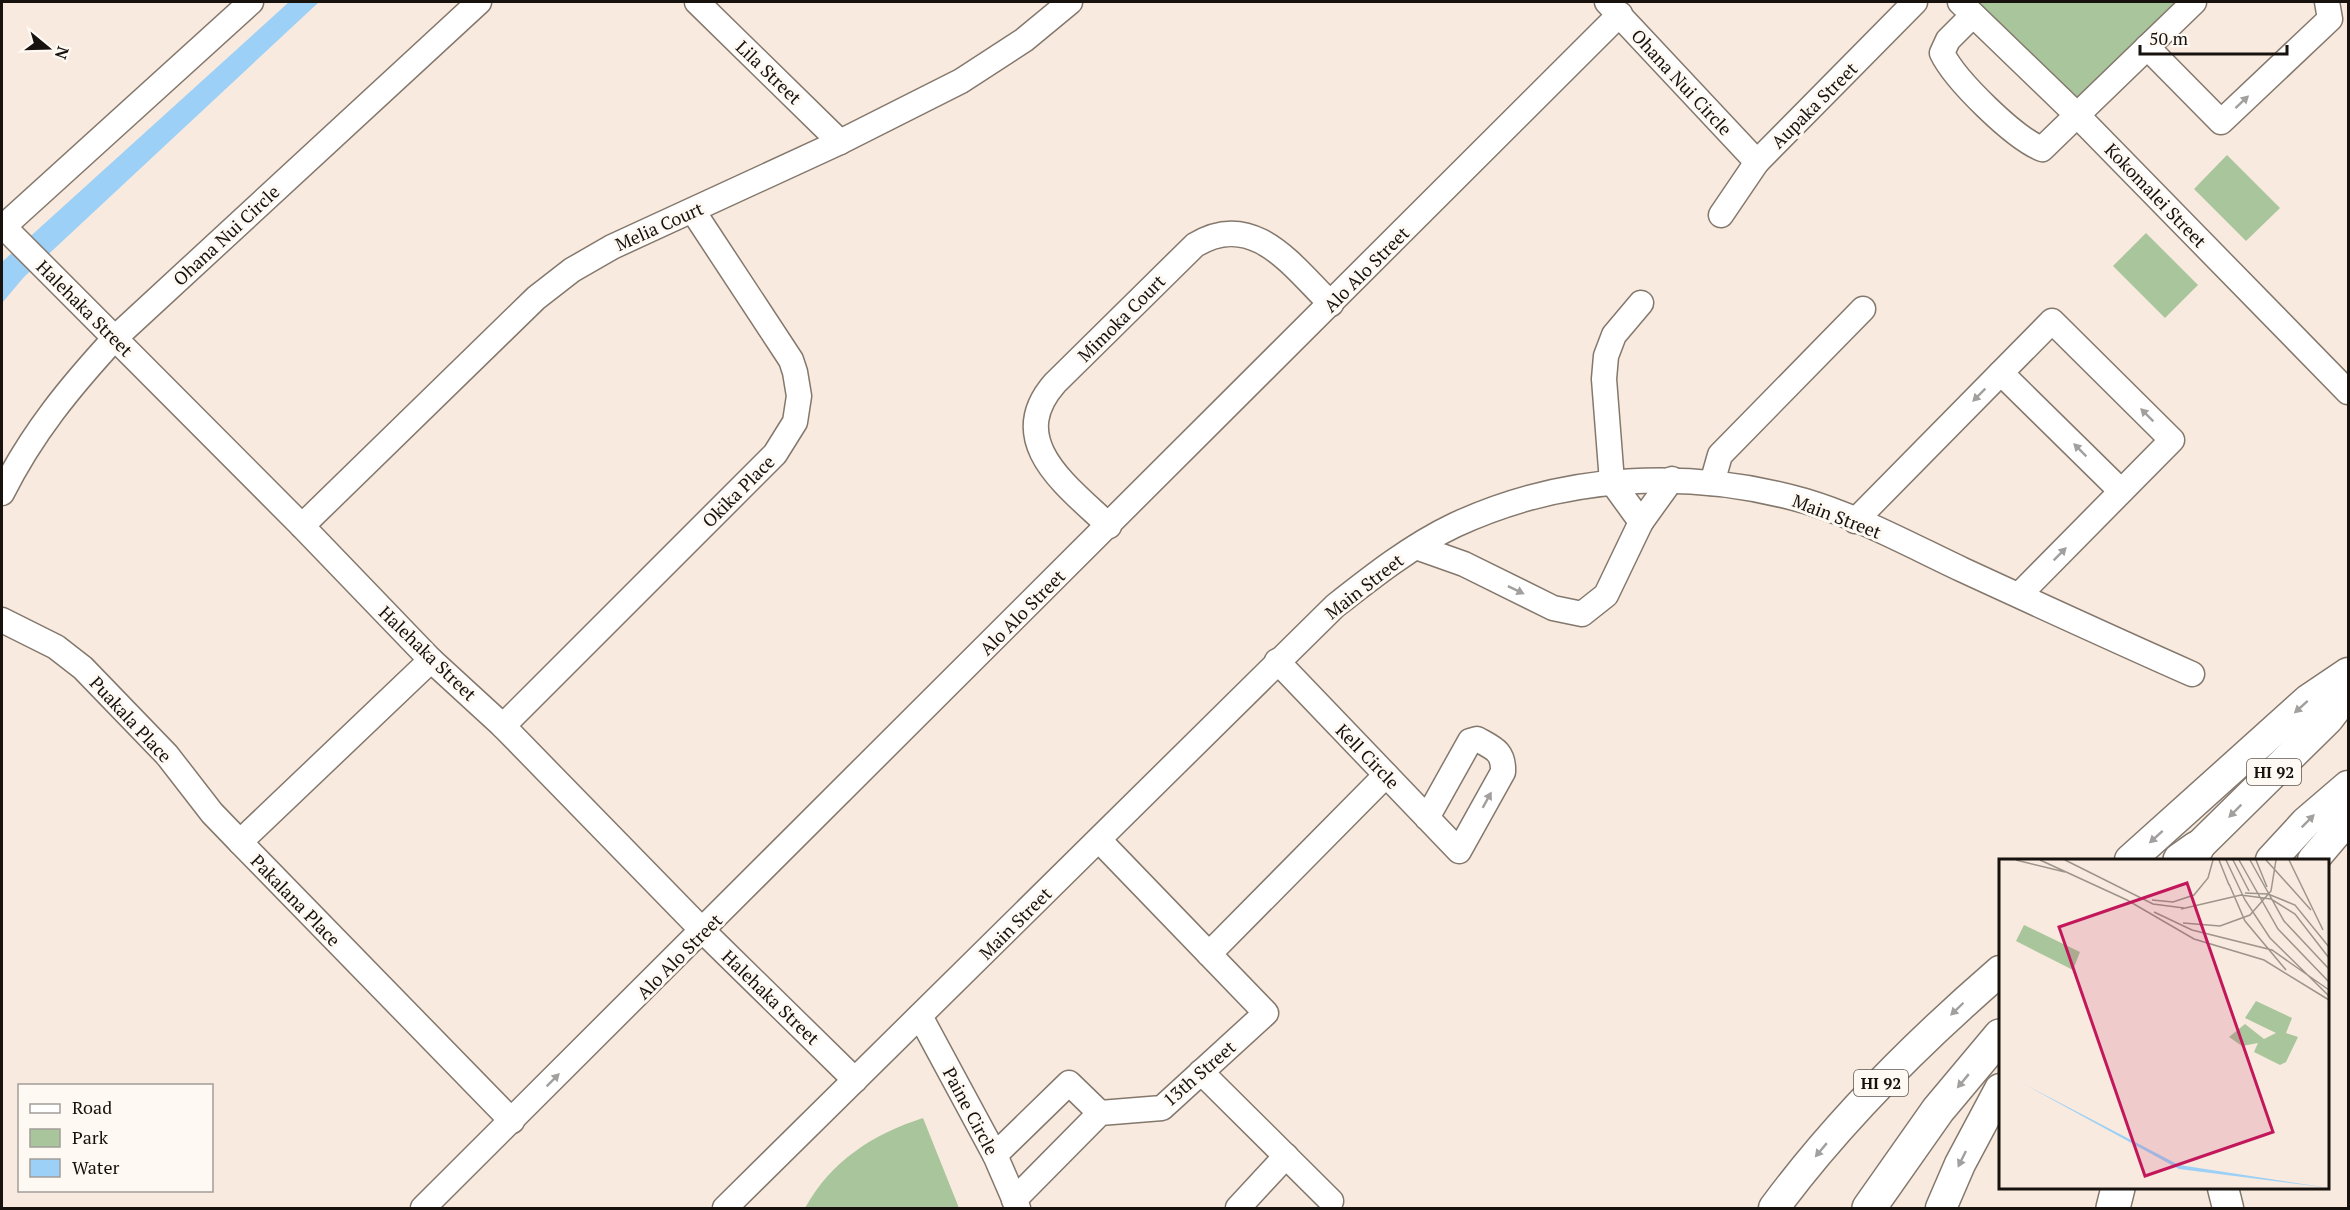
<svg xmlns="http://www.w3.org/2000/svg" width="2350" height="1210" font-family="'PT Serif',serif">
  <rect width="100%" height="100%" fill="#f8eade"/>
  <g fill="#a9c59c">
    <polygon points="1962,2 2178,2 2076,104"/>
    <polygon points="2227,155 2280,208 2246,241 2194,189"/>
    <polygon points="2146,233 2198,285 2165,318 2113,266"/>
    <path d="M923 1118 959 1208H805C831 1161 873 1134 923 1118Z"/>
  </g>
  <polygon fill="#9dd0f6" points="289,2 319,2 24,277 2,303 2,262"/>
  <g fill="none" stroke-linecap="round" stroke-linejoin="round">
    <g stroke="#84786d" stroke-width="27">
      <g id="minor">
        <polyline points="697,2 840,142"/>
        <polyline points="1607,2 1757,162"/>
        <polyline points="1960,2 2077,115 2348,392"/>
        <path d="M1973 15 1948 40 1942 53C1955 80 2014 138 2042 149L2194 2"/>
        <polyline points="2147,47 2221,122 2330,19 2327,2"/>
        <polyline points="1721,215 1757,162 1915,2"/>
        <polyline points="2,225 302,526 431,660 503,726 703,931 855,1080"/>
        <polyline points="2,228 251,2"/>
        <polyline points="2001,373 2121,491"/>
        <polyline points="1712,483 1720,455 1863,309"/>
        <path d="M2 493C32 433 70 387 115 338L479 2"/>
        <polyline points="1855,521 2052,321 2172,440 2019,595"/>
        <polyline points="1641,522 1612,482 1604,379 1606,356 1614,335 1641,303"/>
        <polyline points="302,526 536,298 572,270 612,247 840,142 961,81 1024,40 1070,2"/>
        <path d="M1109 526C1069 487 1003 442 1055 383L1195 245C1254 209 1293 267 1331 304"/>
        <polyline points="1416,547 1464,564 1553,608 1582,614 1606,595 1641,522 1672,479"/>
        <polyline points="2,620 56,647 83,668 167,755 212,813 240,842"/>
        <polyline points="431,660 240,842 512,1121"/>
        <path d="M1277 661 1459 851 1503 772C1504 751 1493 748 1477 739L1470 741 1427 818"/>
        <polyline points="503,726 775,454 795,422 799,396 795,372 791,360 693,211"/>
        <polyline points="1209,954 1386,775"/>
        <polyline points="920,1016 995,1155 1018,1208"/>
        <polyline points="1201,1072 1331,1201"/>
        <polyline points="995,1155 1069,1083 1100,1113"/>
        <polyline points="1014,1200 1100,1113 1162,1108 1266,1013 1099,840"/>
        <polyline points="423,1208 1620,14"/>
        <path d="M725 1208 1335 606C1373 576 1411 546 1455 525 1565 474 1689 468 1805 501 1859 517 1912 546 1963 570 2039 605 2115 640 2192 674"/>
        <polyline points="1238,1208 1286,1156"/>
      </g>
    </g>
    <g stroke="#84786d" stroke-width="33">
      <g id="major">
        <polyline points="2130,860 2308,700 2348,673"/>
        <polyline points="2189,860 2197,848 2328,719 2348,693"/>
        <polyline points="2271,860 2306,822 2348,786"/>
        <polyline points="2313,860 2348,819"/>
        <polyline points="2223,1188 2228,1208"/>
        <path d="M1774 1208C1839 1120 1918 1042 2000 971"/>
        <polyline points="1941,1208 1960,1164 2000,1089"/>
      </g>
    </g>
    <g stroke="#84786d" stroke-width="36">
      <g id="highway">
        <polyline points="2180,860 2197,848"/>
        <polyline points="1869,1208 1938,1110 2000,1036"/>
        <polyline points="2113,1208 2118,1188"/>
      </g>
    </g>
    <use href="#minor" stroke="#fff" stroke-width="24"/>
    <use href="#major" stroke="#fff" stroke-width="30"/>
    <use href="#highway" stroke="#fff" stroke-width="33"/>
  </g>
  <defs><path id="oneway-solid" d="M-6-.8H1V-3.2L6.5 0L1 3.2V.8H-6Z" transform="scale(1.5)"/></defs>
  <g fill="#a2a09f">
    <use href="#oneway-solid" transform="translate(2242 102) rotate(-43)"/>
    <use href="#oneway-solid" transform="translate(1979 395) rotate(135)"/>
    <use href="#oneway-solid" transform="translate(2147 415) rotate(-135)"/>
    <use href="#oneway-solid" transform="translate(2080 450) rotate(-135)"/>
    <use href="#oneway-solid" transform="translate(2060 554) rotate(-45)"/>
    <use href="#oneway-solid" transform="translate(1516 590) rotate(26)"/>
    <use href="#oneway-solid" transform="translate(2301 707) rotate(138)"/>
    <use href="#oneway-solid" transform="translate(1487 800) rotate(-61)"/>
    <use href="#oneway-solid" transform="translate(2235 811) rotate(135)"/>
    <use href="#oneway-solid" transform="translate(2308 821) rotate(-45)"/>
    <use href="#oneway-solid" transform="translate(2156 837) rotate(138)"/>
    <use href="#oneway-solid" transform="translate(1957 1009) rotate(136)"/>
    <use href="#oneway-solid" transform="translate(553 1080) rotate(-45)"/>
    <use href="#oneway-solid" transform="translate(1963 1081) rotate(130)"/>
    <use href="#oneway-solid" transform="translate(1821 1150) rotate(130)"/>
    <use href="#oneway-solid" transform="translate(1962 1159) rotate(116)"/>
  </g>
  <g text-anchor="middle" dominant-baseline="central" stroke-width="6" stroke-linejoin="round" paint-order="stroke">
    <g fill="#fff9f4" stroke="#5d5753" stroke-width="1.5">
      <rect x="2247" y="759" width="54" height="26" rx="4.5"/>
      <rect x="1854" y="1070" width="54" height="26" rx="4.5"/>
    </g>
    <g font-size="16" font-weight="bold" fill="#17120e">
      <text x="2274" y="772">HI 92</text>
      <text x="1881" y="1083">HI 92</text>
    </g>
    <g font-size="18" fill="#17120e" stroke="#fff9f4">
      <text transform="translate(769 72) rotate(44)">Lila Street</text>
      <text transform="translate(1682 82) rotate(47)">Ohana Nui Circle</text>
      <text transform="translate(1814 105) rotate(-45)">Aupaka Street</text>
      <text transform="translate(2156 195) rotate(46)">Kokomalei Street</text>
      <text transform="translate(659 226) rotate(-24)">Melia Court</text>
      <text transform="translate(226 235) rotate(-43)">Ohana Nui Circle</text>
      <text transform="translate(1366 269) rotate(-45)">Alo Alo Street</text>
      <text transform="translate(85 308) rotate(45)">Halehaka Street</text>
      <text transform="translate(1121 318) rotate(-45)">Mimoka Court</text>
      <text transform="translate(738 491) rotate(-45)">Okika Place</text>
      <text transform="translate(1837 516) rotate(21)">Main Street</text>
      <text transform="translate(1364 586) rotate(-38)">Main Street</text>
      <text transform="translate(1022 612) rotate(-45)">Alo Alo Street</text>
      <text transform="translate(428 653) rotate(44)">Halehaka Street</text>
      <text transform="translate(131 719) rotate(47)">Puakala Place</text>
      <text transform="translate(1368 756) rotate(46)">Kell Circle</text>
      <text transform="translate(296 900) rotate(46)">Pakalana Place</text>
      <text transform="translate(1015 923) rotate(-45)">Main Street</text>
      <text transform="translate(679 956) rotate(-45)">Alo Alo Street</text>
      <text transform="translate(771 997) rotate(44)">Halehaka Street</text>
      <text transform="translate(1199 1073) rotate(-41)">13th Street</text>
      <text transform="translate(971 1111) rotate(62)">Paine Circle</text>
    </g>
  </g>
  <g transform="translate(1999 859)">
    <rect width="330" height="330" fill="#f8eade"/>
    <path d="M25 66 81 93 74 111 17 82ZM257 142 293 159 287 174 299 178 287 203 281 206 255 193 259 184 243 187 230 178 246 165 265 180 277 174 246 159Z" fill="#a9c59c"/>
    <path d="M23 224 180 306 330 329 180 310Z" fill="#9dd0f6"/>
    <path fill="none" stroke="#9e948b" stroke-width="1.5" d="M17 1 66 13M41 1 128 41 195 80 265 101 330 141M66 1 154 45 185 49M220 1 230 26M227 1 246 41 271 79 330 137M234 1 250 32M240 1 279 70 330 123M251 1 285 62 330 110M257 1 268 28M267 1 312 51M290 1 324 71M230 25 246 62 287 111M246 34 269 35 296 46 330 88M153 41 174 43 195 36 209 19 214 1M182 50 242 36 272 40 296 55 330 99M155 53 193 71 273 91 330 131M184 64 221 67 251 56 272 32 277 1"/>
    <path fill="#c2185b" fill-opacity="0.15" stroke="#c2185b" stroke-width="3" d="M188 24 274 273 146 317 60 68Z"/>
    <rect width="330" height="330" fill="none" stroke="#17120e" stroke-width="3"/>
  </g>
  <rect width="2350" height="1210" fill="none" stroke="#17120e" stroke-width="6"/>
  <rect x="18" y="1084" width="195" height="108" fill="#fff9f4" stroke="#a29d98" stroke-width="1.5"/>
  <rect x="30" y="1104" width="30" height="9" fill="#ffffff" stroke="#a29d98" stroke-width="1.5"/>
  <text x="72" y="1114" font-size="18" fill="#17120e">Road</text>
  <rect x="30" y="1129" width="30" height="18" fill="#a9c59c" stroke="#a29d98" stroke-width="1.5"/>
  <text x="72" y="1144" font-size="18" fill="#17120e">Park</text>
  <rect x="30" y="1159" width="30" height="18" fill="#9dd0f6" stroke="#a29d98" stroke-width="1.5"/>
  <text x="72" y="1174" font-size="18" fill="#17120e">Water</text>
  <g transform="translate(48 48) rotate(109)" stroke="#fff9f4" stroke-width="4.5" paint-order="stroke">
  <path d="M0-4.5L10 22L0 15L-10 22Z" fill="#17120e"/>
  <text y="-9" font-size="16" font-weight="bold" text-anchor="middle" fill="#17120e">N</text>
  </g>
  <path d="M2140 45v9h147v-9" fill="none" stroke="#17120e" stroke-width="3"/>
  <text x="2149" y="45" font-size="18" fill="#17120e" stroke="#fff9f4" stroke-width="4.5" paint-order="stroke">50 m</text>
</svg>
